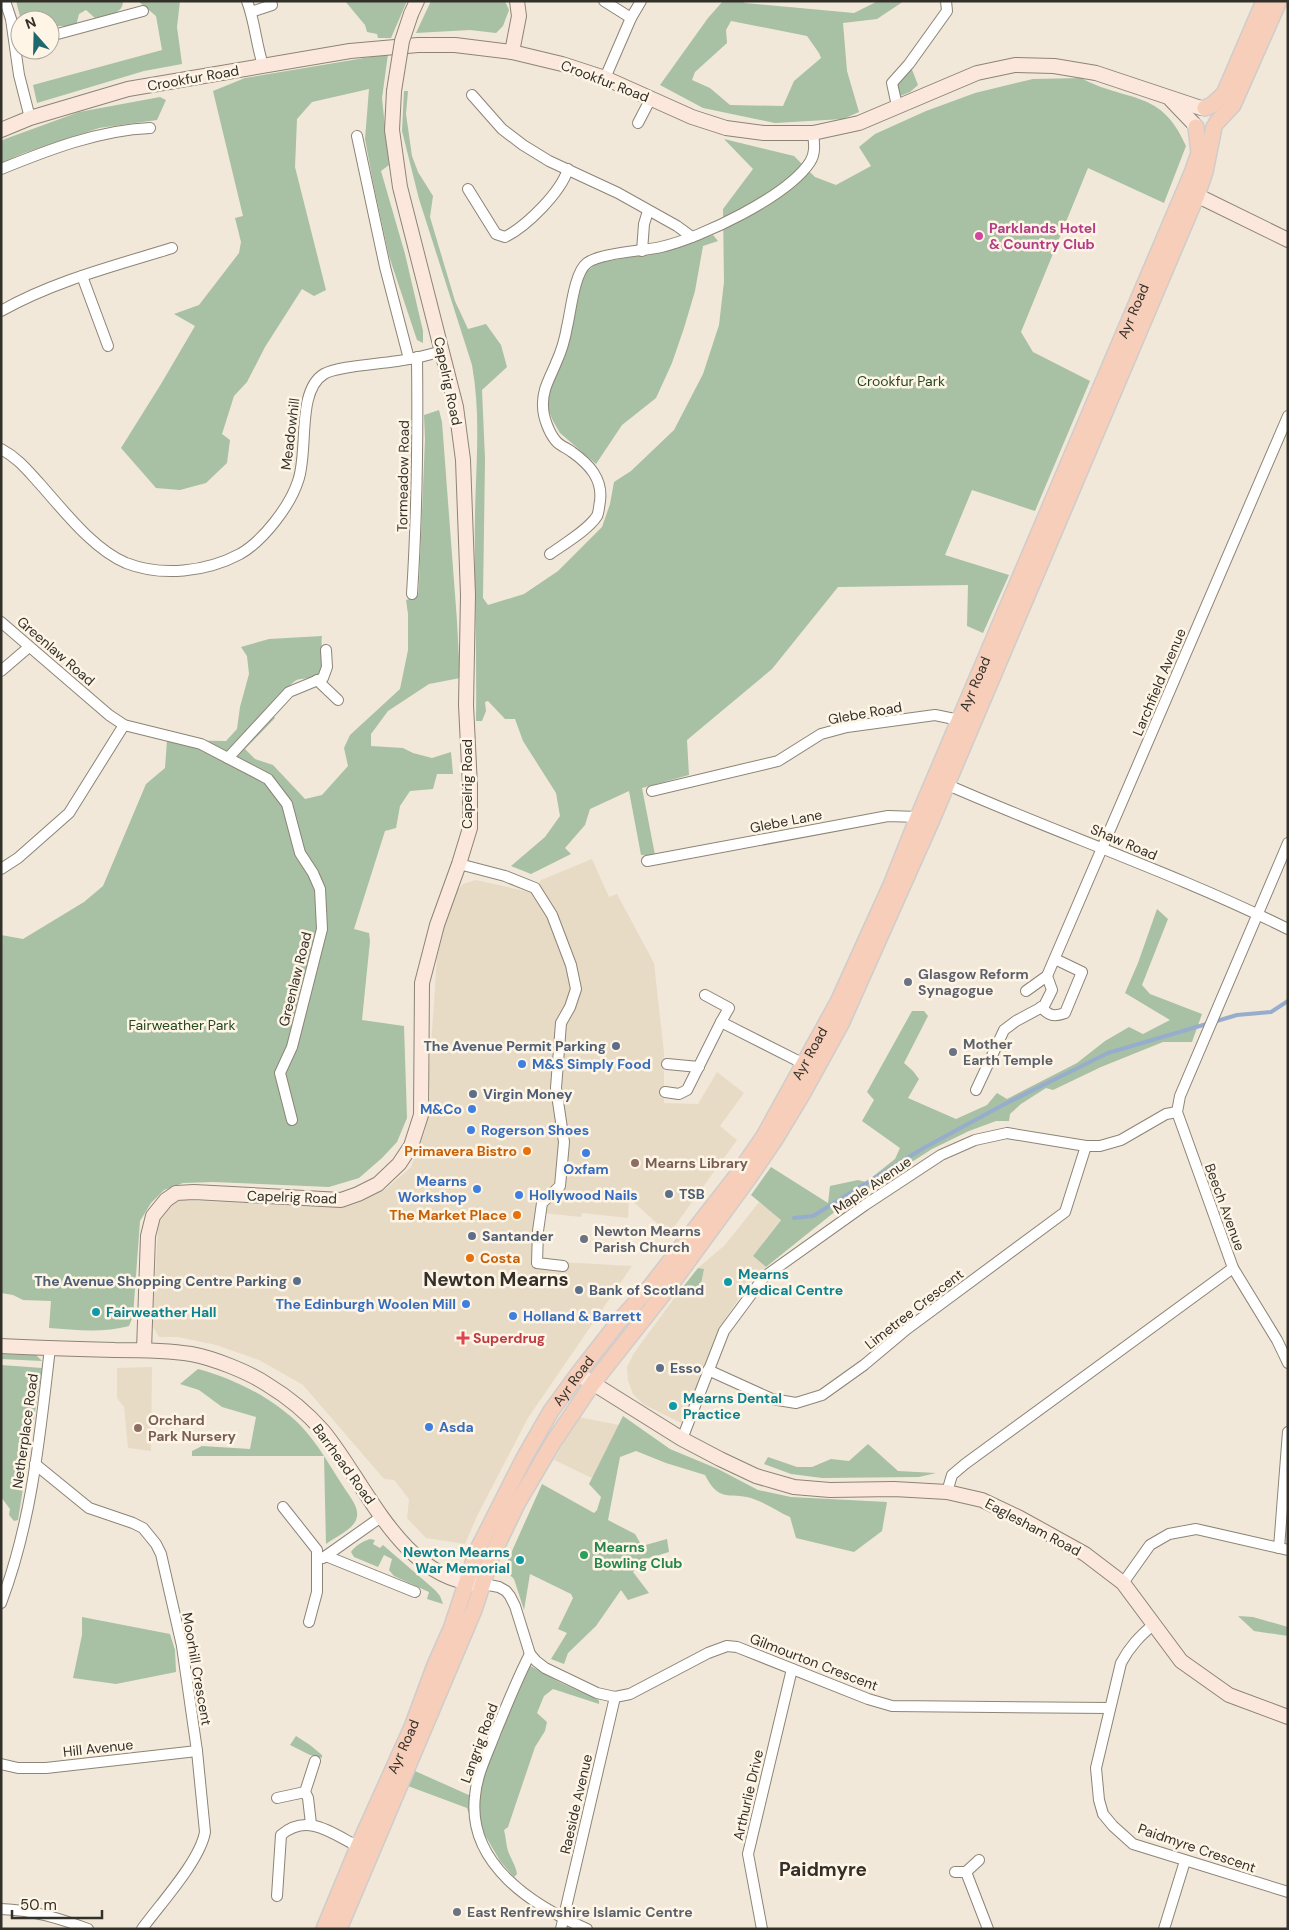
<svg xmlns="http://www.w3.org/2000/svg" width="1289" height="1930" font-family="'DM Sans',sans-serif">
  <rect width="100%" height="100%" fill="#f1e8d9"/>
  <g fill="#e8dbc5">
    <polygon points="592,859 609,897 617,894 654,963 664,1052 664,1103 698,1104 717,1072 744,1093 720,1126 737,1140 669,1234 629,1198 628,1218 582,1213 581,1217 543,1213 541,1261 632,1266 528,1418 477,1516 465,1544 426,1538 407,1518 409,1499 394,1480 384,1479 303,1385 259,1360 216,1345 178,1337 159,1337 153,1327 153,1310 158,1230 161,1215 178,1200 344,1207 386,1189 411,1167 425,1131 430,1097 429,1075 437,957 452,897 463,884 476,880 534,893 541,880"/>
    <polygon points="759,1202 781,1219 753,1256 766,1267 749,1283 718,1330 683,1424 643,1404 633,1394 628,1381 627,1367 634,1353 675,1297 701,1284 704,1269 698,1268 725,1245"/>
    <polygon points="152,1367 151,1451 128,1448 124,1407 117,1398 117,1368"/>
    <polygon points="578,1417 619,1425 592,1478 554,1460"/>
  </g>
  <g fill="#a8c0a4" fill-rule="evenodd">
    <path d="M16 1H123C123 15 106 15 95 18L86 10 79 14 76 26C67 27 59 25 50 27V20H21Z"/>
    <polygon points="138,1 180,1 177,27 182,64 144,71 37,103 33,85 162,50 156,16"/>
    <polygon points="345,1 407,1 391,38 378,38 377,34 367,32 365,25"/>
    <polygon points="431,1 505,1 509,10 503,26 496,33 470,30 416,33"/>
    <path d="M723 1H743L745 3 854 13 878 1H904L877 19 843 23 847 71 859 112 843 119 775 123 703 108 660 85 708 18ZM731 21 807 36 819 53 821 58 794 81 783 106 730 105 710 88 692 80 695 72 727 43 726 30Z"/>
    <polygon points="388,54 382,98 389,165 381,171 405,254 423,331 423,343 417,340 389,256 373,182 365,139 369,89 312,102 297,119 295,167 326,290 314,296 302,289 265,347 247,382 234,396 222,434 230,440 227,463 206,483 180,490 156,488 121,448 161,384 195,326 174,314 199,305 239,253 241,242 235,218 243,216 213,91 245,78"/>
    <polygon points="911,67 918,85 910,92 900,96 897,83"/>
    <path d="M1081 78C1127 103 1161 88 1186 146L1164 203 1088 168 1021 332 1033 352 1090 381 1035 511 972 490 945 555 1009 575 983 633 967 626 968 585 838 587 772 669 687 740 689 775 642 788 655 855H641L629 791 590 809 585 825 565 848 571 854 531 874 511 866 545 837 560 816 556 793 523 741 515 719H505L488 701 485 702 486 711 482 721H476C477 652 474 583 475 514 476 464 481 415 472 365L419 199 402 131 404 91H408L406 114 412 156 418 172 433 196 430 217 455 301 468 329 486 324 501 345 507 367 482 390 485 459 483 598 488 605 524 594 558 571 602 527 610 504 614 482 631 471 674 430 703 374 719 325 724 282 723 209 753 169 724 139 794 156 815 177 836 185 871 166 859 147 875 134 926 111 975 93 1033 79Z"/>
    <polygon points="160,97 166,100 157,120 99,128 24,153 1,163 1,141 5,139 79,112"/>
    <polygon points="713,235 718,241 703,246 695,291 684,328 672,363 656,398 622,425 596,464 560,433 553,421 546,404 550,389 567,349 584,273 598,263 659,252"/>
    <path d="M439 410 442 422 457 621 460 678 429 684 388 711 371 734V746L403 748 413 753 432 758 451 752 453 774H437L433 789 410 791 400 806 396 828 385 831 354 929 369 933 370 941 362 1020 404 1026 407 1118 397 1142 382 1158 359 1178 329 1187 213 1182 183 1183 164 1190 151 1203 140 1221 133 1316 129 1326C104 1333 75 1330 49 1328L51 1301 23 1300 13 1295 1 1293V935L23 939 84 902 103 886 146 784 165 768 167 740 226 741 237 729 240 707 249 674 247 656 241 647 269 639 322 636C320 647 325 658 323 667 320 684 305 675 295 681 284 689 276 700 268 710L275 718 245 749 255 759 273 765 305 799 322 795 348 766 344 748 350 735 400 689 408 650V614L406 600 418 596 419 585 425 439 424 415Z"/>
    <polygon points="1157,909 1168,919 1142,985 1150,994 1202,1014 1192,1042 1163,1042 1101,1067 1053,1090 1046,1088 1021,1104 1010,1114 1009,1121 996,1121 969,1131 932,1149 837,1210 766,1267 753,1256 781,1220 751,1195 771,1167 828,1203 830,1186 858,1180 866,1182 895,1159 900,1148 862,1121 874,1100 867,1092 912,1011 924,1011 928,1016 904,1063 913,1071 919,1079 908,1098 956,1119 987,1105 997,1093 1007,1099 1077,1063 1105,1041 1129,1027 1143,1034 1170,1020 1125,993 1138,963"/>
    <polygon points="698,1268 704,1269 701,1284 675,1297"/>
    <polygon points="1,1354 36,1355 42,1361 1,1359"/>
    <polygon points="1,1365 42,1368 18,1520 14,1521 9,1515 10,1509 1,1497"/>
    <path d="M198 1369C235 1379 273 1398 301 1426 318 1444 330 1466 343 1486 349 1496 361 1508 356 1520 352 1530 334 1538 326 1544L324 1456H192V1451L202 1446 250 1449 256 1417 222 1407 199 1390 180 1384Z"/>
    <path d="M623 1416 670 1449 718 1469 758 1490 791 1497 887 1502 882 1531 854 1552 796 1538 790 1517C777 1511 764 1502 751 1498 729 1492 719 1503 705 1475L666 1463 636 1451 620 1457 608 1520 635 1534 642 1546 667 1539 669 1552 646 1559 633 1572 649 1593 628 1600 621 1590 596 1626 568 1653 564 1664 551 1659 567 1633 558 1629 573 1598 571 1594 530 1574 524 1610 514 1579 504 1569 542 1484 594 1513 597 1510 601 1497 589 1484Z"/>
    <polygon points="868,1444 898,1471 936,1473 919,1477 822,1478 791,1474 764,1464 768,1457 797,1467 812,1467 831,1459 849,1461"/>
    <path d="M370 1539 375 1540 373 1544 380 1548 383 1545 435 1590 440 1596 443 1604 427 1599 429 1592 394 1576 389 1570 392 1559 384 1555 378 1567 354 1557 351 1552C355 1546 363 1541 370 1539Z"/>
    <polygon points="1238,1616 1253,1617 1288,1627 1288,1636 1254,1631"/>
    <polygon points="82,1617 170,1634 175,1650 176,1672 116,1684 73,1678 82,1635"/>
    <path d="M529 1665 561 1683 599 1700V1704L553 1689 544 1696 537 1713 547 1722 545 1731 535 1747 508 1827 504 1830C506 1837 506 1845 508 1851 511 1859 516 1866 517 1874L514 1877 500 1861 485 1835 477 1814 482 1779Z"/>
    <polygon points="296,1736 310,1745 322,1755 322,1758 310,1755 290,1745"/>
    <polygon points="415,1771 471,1796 470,1817 467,1808 408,1786"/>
  </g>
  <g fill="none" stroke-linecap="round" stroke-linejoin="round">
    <polyline stroke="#96adcd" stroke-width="4" points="794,1218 813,1216 922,1149 1001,1106 1108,1053 1237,1015 1271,1012 1288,1001"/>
    <g stroke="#8c8476" stroke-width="12">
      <g id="street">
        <polyline points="5,1 11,19 19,75 30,118"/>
        <path d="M247 1C255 22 256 44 263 65"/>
        <polyline points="604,1 631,18"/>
        <polyline points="251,12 272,5"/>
        <polyline points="50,36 143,11"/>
        <polyline points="605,78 631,18 641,1"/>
        <polyline points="472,95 502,129 523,145 549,161 618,193 677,226 692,237"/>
        <polyline points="897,106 892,83 909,64 947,11 946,1"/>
        <polyline points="638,123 651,98"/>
        <polyline points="357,136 385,267 409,359"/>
        <path d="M1 169C48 150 99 130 150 128"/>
        <path d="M468 189 496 234 505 237C527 226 561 192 568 169"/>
        <polyline points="642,251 644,224 648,211"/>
        <polyline points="82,276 108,346"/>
        <path d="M1 311C54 281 114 266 172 248"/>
        <path d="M1 449C18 458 28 471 40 484 64 511 93 549 126 563 162 577 206 572 240 554 263 541 290 506 298 481 309 451 296 391 324 374 339 365 389 364 409 359 421 357 432 354 442 351"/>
        <path d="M550 554C564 544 588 530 597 516 599 512 599 506 600 501 603 479 589 464 572 452 567 448 560 446 556 441 549 433 543 417 543 406 542 390 550 378 556 363 561 352 565 339 567 327 571 311 574 273 587 263 600 253 643 251 661 247 701 238 788 196 810 162 816 153 814 142 813 133"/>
        <path d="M412 594C417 515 418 436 417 357"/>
        <polyline points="1,622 109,715 124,725 201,744 268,779 287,804 300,853 313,873 320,889 322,929 292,1047 280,1073 292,1120"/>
        <polyline points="1,671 29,647"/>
        <polyline points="317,680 338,700"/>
        <polyline points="228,758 289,692 323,678 327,667 326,650"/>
        <path d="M941 782C1056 833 1175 873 1288 929"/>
        <polyline points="652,791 778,761 821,734 847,727 935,715 964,721"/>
        <polyline points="647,861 888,816 918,817 923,819"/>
        <polyline points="459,864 505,876 535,888 552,915 571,965 576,989 570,1007 561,1023 556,1088 564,1142 560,1186 542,1203 538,1231 537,1263 563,1266"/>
        <polyline points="1,869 18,858 69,813 124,725"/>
        <polyline points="1026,991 1047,976"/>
        <polyline points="705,995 729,1008 721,1022 808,1066"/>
        <path d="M1041 1007C1049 1016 1054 1017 1065 1013L1082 972 1055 959"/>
        <polyline points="667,1064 699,1067"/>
        <polyline points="976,1090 1004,1030 1016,1021 1044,1006 1052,990 1047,976 1288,416"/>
        <polyline points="665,1092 679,1094 687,1090 721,1022"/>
        <polyline points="1233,1268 1277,1340 1288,1363"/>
        <polyline points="708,1370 772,1399 796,1403 822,1395 864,1365 907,1329 1065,1212 1086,1146"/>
        <polyline points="682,1439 724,1331 764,1277 865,1205 941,1155 975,1140 1007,1133 1086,1146 1100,1146 1121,1140 1166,1114 1177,1112"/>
        <path d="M35 1464 89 1508 133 1523 143 1528 156 1544 161 1554 182 1646 197 1751 205 1832C200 1861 160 1904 142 1929"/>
        <polyline points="947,1492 952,1475 965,1464 1233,1268 1177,1112 1180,1096 1288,843"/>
        <polyline points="283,1507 317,1550 317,1592 309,1622"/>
        <polyline points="1279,1548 1288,1432"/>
        <polyline points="326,1556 415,1592"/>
        <polyline points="323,1558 381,1517"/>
        <polyline points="1123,1583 1150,1545 1169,1534 1196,1529 1288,1550"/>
        <polyline points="483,1584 499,1587 506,1591 510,1596 515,1606 530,1654 536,1661 545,1668 597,1693 615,1697 630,1694 708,1653 727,1646 737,1647 868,1699 892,1706 1110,1708"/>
        <path d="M1 1603C32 1522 40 1434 50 1348"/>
        <path d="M1154 1624C1140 1636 1130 1646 1121 1663L1096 1768 1099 1800 1103 1814 1113 1826 1133 1844 1288 1892"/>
        <path d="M530 1654C517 1679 507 1705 496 1731 488 1753 477 1773 475 1796 467 1864 533 1906 587 1929"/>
        <polyline points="1,1764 18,1768 46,1768 197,1751"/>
        <polyline points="277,1798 305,1792"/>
        <polyline points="311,1824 308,1798 305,1792 315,1761"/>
        <polyline points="979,1860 966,1872 988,1929"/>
        <polyline points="955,1872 966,1872"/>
        <path d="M277 1896 281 1835C309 1811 335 1836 363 1849"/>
        <path d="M1 1909C32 1910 59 1918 88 1929"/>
        <polyline points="561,1929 615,1697"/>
        <polyline points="762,1929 748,1854 792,1669"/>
        <polyline points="1164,1929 1185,1861"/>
      </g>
    </g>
    <g stroke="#8c8476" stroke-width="16">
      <g id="secondary">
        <polyline points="411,14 417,1"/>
        <polyline points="512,52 519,16 517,1"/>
        <polyline points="1171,100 1194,124"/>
        <polyline points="1,130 30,118 128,89 350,51 418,45 455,45 512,52 562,64 605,78 692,117 726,128 764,133 813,133 859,123 977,73 1015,65 1054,66 1096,73 1201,108"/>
        <polyline points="1188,191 1288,240"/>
        <path d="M1 1346C39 1348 77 1349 115 1350 140 1350 166 1350 191 1354 213 1358 249 1372 268 1385 288 1397 308 1414 323 1431 366 1483 400 1577 477 1584"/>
        <polyline points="144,1350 148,1236 153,1216 166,1200 176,1193 194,1192 341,1200 358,1194 378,1184 399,1164 411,1146 421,1115 422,983 437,925 459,864 470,828 470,786 466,705 468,595 463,460 456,407 400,187 392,130 394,91"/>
        <polyline points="578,1374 682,1439 720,1459 756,1476 794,1487 830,1490 894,1489 947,1492 982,1500 1020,1518 1085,1554 1123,1583 1181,1661 1229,1695 1288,1717"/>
      </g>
    </g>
    <g stroke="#cecdcc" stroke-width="18">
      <g id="primary">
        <polyline points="1205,108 1212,105 1224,94 1264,1"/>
        <polyline points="1217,122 1233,105 1279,1"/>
        <path id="s1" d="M324 1929 358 1847 412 1727 435 1665 451 1629 477 1551 524 1458 551 1411 578 1374 620 1320 650 1287 738 1174 764 1136 838 1002 891 885 918 817 1192 173 1199 153 1196 127"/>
        <polyline points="339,1929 474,1610 491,1558 517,1504 554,1441 593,1383 672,1283 748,1179 774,1141 803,1093 841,1024 931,822 1197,195 1205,172 1214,127"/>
      </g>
    </g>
    <use href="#street" stroke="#fff" stroke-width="10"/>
    <use href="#secondary" stroke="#fbe7dc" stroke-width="14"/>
    <use href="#primary" stroke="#f7ceb9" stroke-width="15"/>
    <g stroke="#8c8476" stroke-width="16" stroke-linecap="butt">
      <polyline id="secondary-bridge" points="394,91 402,41 411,14"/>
    </g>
    <use href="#secondary-bridge" stroke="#fbe7dc" stroke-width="14"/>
  </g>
  <circle fill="#d1479c" stroke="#fef5e6" stroke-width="2" cx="979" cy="236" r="5"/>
  <g fill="#6b7280" stroke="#fef5e6" stroke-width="2">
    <circle cx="908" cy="982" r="5"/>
    <circle cx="953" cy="1052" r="5"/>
    <circle cx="584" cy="1239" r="5"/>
    <circle cx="457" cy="1912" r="5"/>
  </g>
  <g fill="#5c6f8a" stroke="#fef5e6" stroke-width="2">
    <circle cx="616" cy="1046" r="5"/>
    <circle cx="473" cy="1094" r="5"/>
    <circle cx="669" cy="1194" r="5"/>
    <circle cx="472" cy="1236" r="5"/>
    <circle cx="297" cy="1281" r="5"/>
    <circle cx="579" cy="1290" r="5"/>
    <circle cx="660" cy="1368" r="5"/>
  </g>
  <g fill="#3f7fe0" stroke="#fef5e6" stroke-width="2">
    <circle cx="522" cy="1064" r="5"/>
    <circle cx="472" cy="1109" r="5"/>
    <circle cx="471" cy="1130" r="5"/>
    <circle cx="586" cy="1153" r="5"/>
    <circle cx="477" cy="1189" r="5"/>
    <circle cx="519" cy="1195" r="5"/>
    <circle cx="466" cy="1304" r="5"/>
    <circle cx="513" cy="1316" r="5"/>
    <circle cx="429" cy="1427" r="5"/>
  </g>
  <g fill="#e8710a" stroke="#fef5e6" stroke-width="2">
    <circle cx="527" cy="1151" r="5"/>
    <circle cx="517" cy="1215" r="5"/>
    <circle cx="470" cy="1258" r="5"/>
  </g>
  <g fill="#8d6e63" stroke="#fef5e6" stroke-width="2">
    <circle cx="635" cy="1163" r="5"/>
    <circle cx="138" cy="1428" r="5"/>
  </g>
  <g fill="#0f9aa8" stroke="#fef5e6" stroke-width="2">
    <circle cx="728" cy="1282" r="5"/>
    <circle cx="96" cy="1312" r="5"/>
    <circle cx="673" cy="1406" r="5"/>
    <circle cx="520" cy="1560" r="5"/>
  </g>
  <path fill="#e0444e" stroke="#fef5e6" stroke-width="2" d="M460.5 1330.5h5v5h5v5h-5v5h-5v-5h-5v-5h5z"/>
  <circle fill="#2e9e5b" stroke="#fef5e6" stroke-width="2" cx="584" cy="1555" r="5"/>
  <g text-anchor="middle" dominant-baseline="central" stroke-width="5" stroke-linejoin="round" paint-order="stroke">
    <g font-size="14" fill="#33302a" stroke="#fef5e6">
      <text transform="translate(193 78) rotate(-10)">Crookfur Road</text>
      <text transform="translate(605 81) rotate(21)">Crookfur Road</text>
      <text stroke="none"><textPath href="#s1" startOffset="1819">Ayr Road</textPath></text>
      <text transform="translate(448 381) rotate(78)">Capelrig Road</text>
      <text transform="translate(290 434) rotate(-83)">Meadowhill</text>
      <text transform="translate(403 476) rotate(-89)">Tormeadow Road</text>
      <text transform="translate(56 651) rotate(41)">Greenlaw Road</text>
      <text transform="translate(1159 682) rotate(-67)">Larchfield Avenue</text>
      <text stroke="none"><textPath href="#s1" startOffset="1414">Ayr Road</textPath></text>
      <text transform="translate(865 713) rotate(-10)">Glebe Road</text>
      <text transform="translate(467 784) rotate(-90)">Capelrig Road</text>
      <text transform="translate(786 821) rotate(-11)">Glebe Lane</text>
      <text transform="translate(1124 842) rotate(23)">Shaw Road</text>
      <text transform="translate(295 979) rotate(-76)">Greenlaw Road</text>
      <text stroke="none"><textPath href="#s1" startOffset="1009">Ayr Road</textPath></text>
      <text transform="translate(872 1185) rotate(-34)">Maple Avenue</text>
      <text transform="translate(292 1197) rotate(2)">Capelrig Road</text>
      <text transform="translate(1225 1207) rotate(70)">Beech Avenue</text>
      <text transform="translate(914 1309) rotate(-38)">Limetree Crescent</text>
      <text stroke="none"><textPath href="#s1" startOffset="604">Ayr Road</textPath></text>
      <text transform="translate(25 1431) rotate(-82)">Netherplace Road</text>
      <text transform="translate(344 1464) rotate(54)">Barrhead Road</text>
      <text transform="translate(1033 1527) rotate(28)">Eaglesham Road</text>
      <text transform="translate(814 1662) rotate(21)">Gilmourton Crescent</text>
      <text transform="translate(197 1669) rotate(80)">Moorhill Crescent</text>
      <text transform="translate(479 1743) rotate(-70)">Langrig Road</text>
      <text stroke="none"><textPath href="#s1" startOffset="199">Ayr Road</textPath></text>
      <text transform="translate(98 1748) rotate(-6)">Hill Avenue</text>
      <text transform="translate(748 1795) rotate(-77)">Arthurlie Drive</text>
      <text transform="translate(576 1804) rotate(-77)">Raeside Avenue</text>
      <text transform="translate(1197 1848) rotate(19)">Paidmyre Crescent</text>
    </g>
    <g font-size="14" font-weight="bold" fill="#b23c85" stroke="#fef5e6" text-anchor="start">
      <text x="989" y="228">Parklands Hotel<tspan x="989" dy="16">&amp; Country Club</tspan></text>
    </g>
    <g font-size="14" fill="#22481c" stroke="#fef5e6">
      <text x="901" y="381">Crookfur Park</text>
      <text x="182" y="1025">Fairweather Park</text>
    </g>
    <g font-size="14" font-weight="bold" fill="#5b616d" stroke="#fef5e6" text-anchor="start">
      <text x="918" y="974">Glasgow Reform<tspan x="918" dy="16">Synagogue</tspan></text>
      <text x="963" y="1044">Mother<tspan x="963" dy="16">Earth Temple</tspan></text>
      <text x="594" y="1231">Newton Mearns<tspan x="594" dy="16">Parish Church</tspan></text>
      <text x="467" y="1912">East Renfrewshire Islamic Centre</text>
    </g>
    <g font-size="14" font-weight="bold" fill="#4e5e75" stroke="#fef5e6" text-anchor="start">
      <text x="606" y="1046" text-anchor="end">The Avenue Permit Parking</text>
      <text x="483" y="1094">Virgin Money</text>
      <text x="679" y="1194">TSB</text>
      <text x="482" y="1236">Santander</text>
      <text x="287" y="1281" text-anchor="end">The Avenue Shopping Centre Parking</text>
      <text x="589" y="1290">Bank of Scotland</text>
      <text x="670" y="1368">Esso</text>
    </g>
    <g font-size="14" font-weight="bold" fill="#366cbe" stroke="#fef5e6" text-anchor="start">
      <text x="532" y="1064">M&amp;S Simply Food</text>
      <text x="462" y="1109" text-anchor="end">M&amp;Co</text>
      <text x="481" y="1130">Rogerson Shoes</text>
      <text x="586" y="1169" text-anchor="middle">Oxfam</text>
      <text x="467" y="1181" text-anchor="end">Mearns<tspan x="467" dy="16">Workshop</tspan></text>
      <text x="529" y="1195">Hollywood Nails</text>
      <text x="456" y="1304" text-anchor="end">The Edinburgh Woolen Mill</text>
      <text x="523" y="1316">Holland &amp; Barrett</text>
      <text x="439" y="1427">Asda</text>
    </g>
    <g font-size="14" font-weight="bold" fill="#c56008" stroke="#fef5e6" text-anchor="end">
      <text x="517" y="1151">Primavera Bistro</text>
      <text x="507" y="1215">The Market Place</text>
      <text x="480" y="1258" text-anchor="start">Costa</text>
    </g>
    <g font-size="14" font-weight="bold" fill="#785e54" stroke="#fef5e6" text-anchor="start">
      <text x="645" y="1163">Mearns Library</text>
      <text x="148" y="1420">Orchard<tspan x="148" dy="16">Park Nursery</tspan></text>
    </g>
    <g font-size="14" font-weight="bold" fill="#0d838f" stroke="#fef5e6" text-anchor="start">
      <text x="738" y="1274">Mearns<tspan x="738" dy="16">Medical Centre</tspan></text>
      <text x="106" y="1312">Fairweather Hall</text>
      <text x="683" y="1398">Mearns Dental<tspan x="683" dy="16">Practice</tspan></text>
      <text x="510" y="1552" text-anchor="end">Newton Mearns<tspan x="510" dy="16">War Memorial</tspan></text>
    </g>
    <g font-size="14" font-weight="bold" fill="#be3a42" stroke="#fef5e6" text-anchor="start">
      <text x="473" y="1338">Superdrug</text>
    </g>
    <g font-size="14" font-weight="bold" fill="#27864d" stroke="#fef5e6" text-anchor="start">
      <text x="594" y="1547">Mearns<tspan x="594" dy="16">Bowling Club</tspan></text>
    </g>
    <g font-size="19" font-weight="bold" fill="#33302a" stroke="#fef5e6">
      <text x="496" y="1279">Newton Mearns</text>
      <text x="823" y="1869">Paidmyre</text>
    </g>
  </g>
  <rect width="1289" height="1930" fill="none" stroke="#33302a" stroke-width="5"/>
  <g transform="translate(35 35) rotate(340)"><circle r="24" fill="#fef5e6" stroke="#ada69b"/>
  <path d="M0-4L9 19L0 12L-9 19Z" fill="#1c686e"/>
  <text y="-8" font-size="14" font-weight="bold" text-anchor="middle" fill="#33302a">N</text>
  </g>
  <path d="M12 1910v8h90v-8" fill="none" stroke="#33302a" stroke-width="2.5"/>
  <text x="20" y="1910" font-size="15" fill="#33302a" stroke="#fef5e6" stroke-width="4" paint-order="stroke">50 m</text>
</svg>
